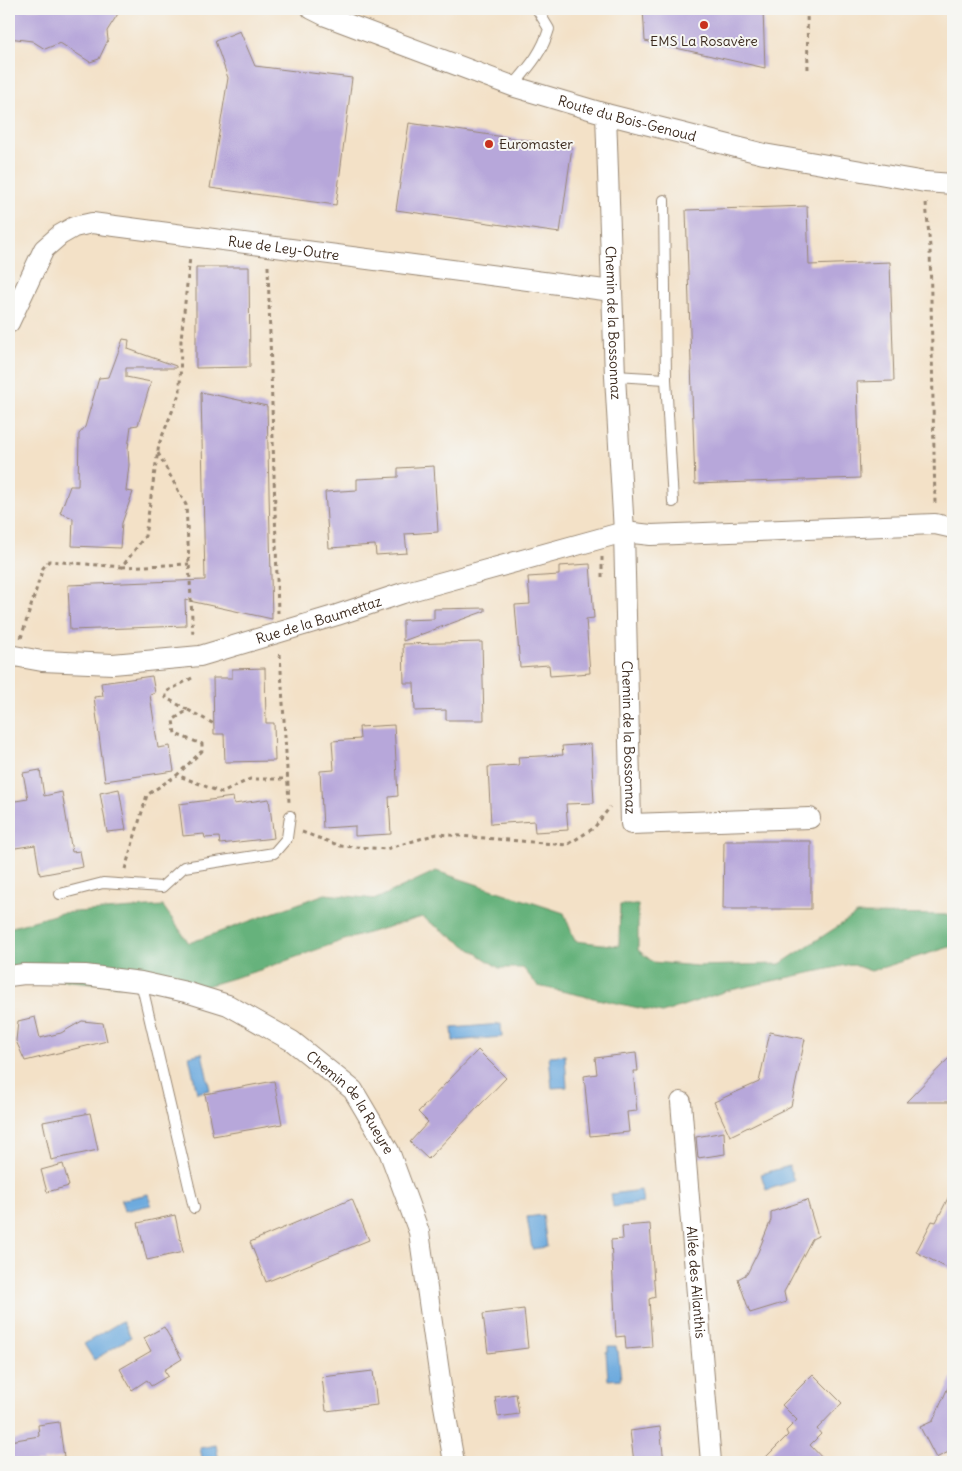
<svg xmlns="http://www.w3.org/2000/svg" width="962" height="1471" font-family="Delius,sans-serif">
  <rect width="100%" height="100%" fill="#f6f6f2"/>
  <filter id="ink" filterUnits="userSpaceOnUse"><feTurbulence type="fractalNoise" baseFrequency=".02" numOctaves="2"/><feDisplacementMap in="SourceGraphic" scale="10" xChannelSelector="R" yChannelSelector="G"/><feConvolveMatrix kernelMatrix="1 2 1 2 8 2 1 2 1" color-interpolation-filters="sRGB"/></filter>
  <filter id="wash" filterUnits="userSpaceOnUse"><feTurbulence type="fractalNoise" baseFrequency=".0096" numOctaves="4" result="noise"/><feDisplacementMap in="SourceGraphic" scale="20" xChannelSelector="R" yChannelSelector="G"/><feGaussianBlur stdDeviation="1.12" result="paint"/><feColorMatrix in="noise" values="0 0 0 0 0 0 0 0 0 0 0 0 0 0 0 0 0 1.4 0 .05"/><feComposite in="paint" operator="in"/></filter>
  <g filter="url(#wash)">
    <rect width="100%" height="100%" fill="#f3e1c7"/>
    <polygon fill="#66b27b" stroke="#506e4c" points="436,871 564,913 575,941 619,946 620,905 638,905 638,950 653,962 697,966 780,964 857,914 953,915 953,946 871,971 851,964 726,991 662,1013 538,986 523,968 499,968 422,917 341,941 260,970 186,992 9,975 9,928 61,913 163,906 189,943 325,894 376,899"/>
    <g fill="#6daade" stroke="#546a7e">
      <polygon points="501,1024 502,1037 453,1041 452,1028"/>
      <polygon points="202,1053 210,1090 197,1093 189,1056"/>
      <polygon points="565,1055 567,1087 552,1088 549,1056"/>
      <polygon points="789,1166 794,1181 766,1190 761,1174"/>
      <polygon points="641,1190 643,1203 613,1207 611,1194"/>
      <polygon points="148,1194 151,1205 124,1211 121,1200"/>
      <polygon points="543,1215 547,1247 532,1249 527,1217"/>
      <polygon points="122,1321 131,1337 94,1360 84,1344"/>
      <polygon points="608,1346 616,1346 617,1351 618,1351 621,1379 608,1380 606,1352 608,1351"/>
      <polygon points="216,1445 219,1462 203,1462 200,1448"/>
    </g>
    <g id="blocks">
      <g fill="#b7a7da">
        <polygon points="9,9 121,9 107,31 108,40 99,59 90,62 60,43 45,49 32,41 9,38"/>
        <polygon points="643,9 763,9 765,68 645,41"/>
        <polygon points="240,31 255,66 352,78 336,205 210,188 228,78 215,41"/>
        <polygon points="409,123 572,147 560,233 396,210"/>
        <polygon points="807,206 809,265 890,262 894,381 857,382 860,478 695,484 686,210"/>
        <polygon points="196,267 249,267 250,367 196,368"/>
        <polygon points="123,339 129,340 128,349 176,366 176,368 126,368 126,377 151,382 138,425 131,426 128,448 129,465 126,491 133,492 122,523 120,548 72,546 73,518 60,513 70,486 78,486 79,434 85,427 99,378 109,377"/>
        <polygon points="201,392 267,406 272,619 185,600 186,626 70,630 68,585 205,580"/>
        <polygon points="434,466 438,532 405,534 407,553 376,555 375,545 329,548 325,492 357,490 357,479 398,477 398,468"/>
        <polygon points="590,564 594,618 586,619 590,673 550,676 549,665 520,667 515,605 530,604 528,577 559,575 559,566"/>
        <polygon points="485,608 485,611 403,641 403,620 434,619 434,609"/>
        <polygon points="482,642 484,720 446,720 446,710 415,711 414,683 404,683 403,644"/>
        <polygon points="265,668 266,723 274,723 275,761 225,762 224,734 214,734 213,678 232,678 232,669"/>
        <polygon points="152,676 155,693 150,695 158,748 170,746 174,771 105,781 94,697 103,696 101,683"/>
        <polygon points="394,725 398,796 389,797 391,834 355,836 355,826 323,828 320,771 334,770 332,741 360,739 359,727"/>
        <polygon points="591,744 594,803 566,804 568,830 535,832 534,821 491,824 488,767 519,765 518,757 563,755 562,746"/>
        <polygon points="40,770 44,796 62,792 72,852 80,851 83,867 40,875 35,845 9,849 9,802 28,799 23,773"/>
        <polygon points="119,789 126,830 107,832 100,793"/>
        <polygon points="233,797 234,804 269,799 274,838 220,844 219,837 205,838 204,834 183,836 179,804"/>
        <polygon points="724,841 811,841 811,909 723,909"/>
        <polygon points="35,1017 40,1038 61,1033 82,1021 103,1023 107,1041 25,1061 16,1041 18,1021"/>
        <polygon points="770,1032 805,1039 791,1106 730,1136 714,1102 759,1082"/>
        <polygon points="478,1050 506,1078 428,1159 410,1142 428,1122 418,1112"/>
        <polygon points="636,1053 638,1071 633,1071 637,1111 627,1112 629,1132 590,1136 584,1076 597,1074 595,1058"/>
        <polygon points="953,1054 953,1102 906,1102"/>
        <polygon points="274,1081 282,1124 213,1136 205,1094"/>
        <polygon points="90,1113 98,1150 51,1160 43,1122"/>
        <polygon points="724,1132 725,1154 698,1158 696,1137"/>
        <polygon points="63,1164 69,1186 47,1192 41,1170"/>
        <polygon points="953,1188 953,1271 916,1252 932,1221 936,1222"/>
        <polygon points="352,1199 369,1240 266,1282 250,1242"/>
        <polygon points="807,1200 818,1236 812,1239 784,1292 786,1302 750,1313 738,1279 747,1274 758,1252 771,1220 771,1212"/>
        <polygon points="175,1215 183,1252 147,1260 138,1223"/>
        <polygon points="650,1224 655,1297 649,1299 652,1347 626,1349 625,1336 616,1337 611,1240 623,1239 622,1226"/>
        <polygon points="524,1309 528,1348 488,1353 483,1314"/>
        <polygon points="164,1327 182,1359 164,1370 168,1376 151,1386 147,1380 132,1390 120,1369 151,1351 144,1338"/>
        <polygon points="373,1371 377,1405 326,1411 322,1377"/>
        <polygon points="813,1374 842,1403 817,1429 821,1434 810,1445 826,1462 761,1462 788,1435 786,1431 797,1420 782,1405"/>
        <polygon points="953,1376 953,1450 936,1458 920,1427 933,1421"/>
        <polygon points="516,1394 519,1414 498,1417 495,1397"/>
        <polygon points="59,1422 64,1457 43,1460 43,1462 13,1462 10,1441 39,1436 38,1425"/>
        <polygon points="660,1427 664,1462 634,1462 630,1431"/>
      </g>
    </g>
  </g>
  <g filter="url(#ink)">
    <use href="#blocks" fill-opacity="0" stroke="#978672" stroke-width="1"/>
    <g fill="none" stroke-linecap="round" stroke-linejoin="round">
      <g stroke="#978672" stroke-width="12">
        <g id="lane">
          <path d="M513 86C529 67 542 53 549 29L537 9"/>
          <polyline points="664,200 666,379 673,502"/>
          <polyline points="615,376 666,379"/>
          <polyline points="60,894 103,883 162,887 184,867 274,853 287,838 290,816"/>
          <polyline points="141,982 194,1208"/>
        </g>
      </g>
      <g stroke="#978672" stroke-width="22">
        <g id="street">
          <path id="s1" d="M312 9 326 16 515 87 606 114 764 154 925 182 953 184"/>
          <path id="s2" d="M606 114 615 376 624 532 631 824 810 818"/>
          <path id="s3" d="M9 323 44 249 60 235 74 227 92 223 612 291"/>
          <path id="s4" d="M9 655 42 661 113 664 200 656 337 615 403 593 624 532 651 535 935 524 953 528"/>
          <path id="s5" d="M9 976 24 974 85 975 141 982 186 992 228 1005 292 1041 353 1090 389 1151 419 1232 443 1400 454 1462"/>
          <path id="s6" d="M681 1102 711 1462"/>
        </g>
      </g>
      <g stroke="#978672" stroke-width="3" stroke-dasharray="4 4" stroke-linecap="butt">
        <polyline points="807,9 808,71"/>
        <polyline points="926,203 930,247 935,504"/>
        <polyline points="268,266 278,613"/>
        <polyline points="158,453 186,505 193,637"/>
        <polyline points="602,557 602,579"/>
        <polyline points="122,567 189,564"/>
        <polyline points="21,638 43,568 49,561 122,567 145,536 159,444 180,392 181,339 190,257"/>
        <polyline points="280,654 289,802"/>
        <polyline points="192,678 166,692 166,698 188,710 173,720 175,734 202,744 202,751 177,775 222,793 250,779 287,779"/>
        <polyline points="188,710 214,724"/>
        <polyline points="302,832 341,846 386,849 437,834 567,845 594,828 610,807"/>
        <polyline points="125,869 147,795 177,775"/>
      </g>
      <use href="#lane" stroke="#fff" stroke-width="10"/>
      <use href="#street" stroke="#fff" stroke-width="20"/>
    </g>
  </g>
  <g fill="#c8321e" stroke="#f6f6f2" stroke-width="2">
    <circle cx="704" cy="25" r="5"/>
    <circle cx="489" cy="144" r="5"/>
  </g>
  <g text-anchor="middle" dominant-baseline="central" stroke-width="4" stroke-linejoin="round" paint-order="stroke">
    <g font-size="14" fill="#3b2a1e" stroke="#f6f6f2">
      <text x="704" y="41">EMS La Rosavère</text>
      <text x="499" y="144" text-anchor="start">Euromaster</text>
    </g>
    <g font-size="14" fill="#3b2a1e" stroke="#f6f6f2">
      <text stroke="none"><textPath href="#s1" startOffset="334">Route du Bois-Genoud</textPath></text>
      <text stroke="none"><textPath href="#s3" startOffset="331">Rue de Ley-Outre</textPath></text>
      <text stroke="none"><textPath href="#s2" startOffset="209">Chemin de la Bossonnaz</textPath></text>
      <text stroke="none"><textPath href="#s4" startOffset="316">Rue de la Baumettaz</textPath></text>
      <text stroke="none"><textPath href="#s2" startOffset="624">Chemin de la Bossonnaz</textPath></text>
      <text stroke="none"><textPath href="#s5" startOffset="382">Chemin de la Rueyre</textPath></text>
      <text stroke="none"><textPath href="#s6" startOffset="181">Allée des Ailanthis</textPath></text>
    </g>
  </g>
  <rect width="962" height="1471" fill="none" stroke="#f6f6f2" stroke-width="30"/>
</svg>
